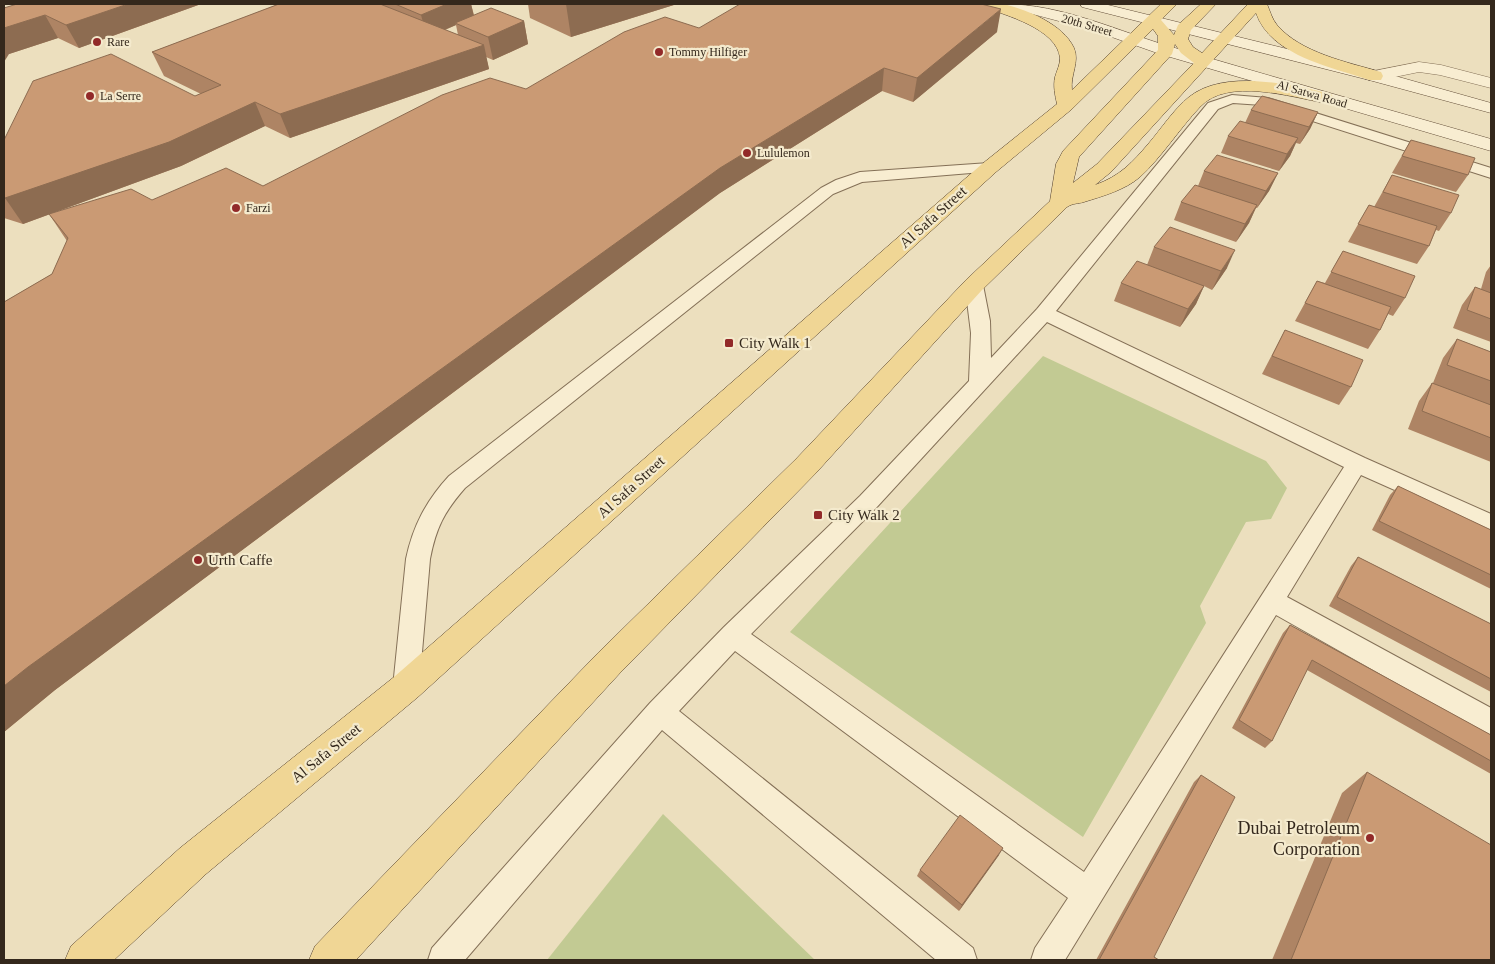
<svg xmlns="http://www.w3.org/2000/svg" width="1495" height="964" font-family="Georgia,serif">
  <rect width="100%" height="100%" fill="#ecdfbe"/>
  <g fill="#c2ca93">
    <polygon points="1043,356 1266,461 1287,488 1271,519 1246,522 1200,606 1206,623 1083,837 790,632"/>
    <polygon points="663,814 815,960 547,960"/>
  </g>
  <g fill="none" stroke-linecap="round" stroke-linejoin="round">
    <g stroke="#847057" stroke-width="2">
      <g id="lane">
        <path d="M1232 95 1268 98 1491 168V178L1262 105 1233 103 1218 109 1056 311 1365 458 1491 514V533L1361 475 1287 597 1491 708V735L1481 731 1276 615 1065 960H1031L1035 948 1068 898 735 651 679 711 973 948 977 960H936L662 730 465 960H428L432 948 650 703 724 627 860 496 969 381 971 333 965 285 968 281 974 279 980 281 983 285 990 321 991 358 1037 309 1208 103ZM1047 322 1344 467 1084 872 751 634 876 508Z"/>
        <path d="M989 163 995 165 997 168 995 171 862 182 833 194 465 488C444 512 436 528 430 559L419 687 415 696 406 699 397 696 393 687 406 559C413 526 426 501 449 476L821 188 836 180 860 172Z"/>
      </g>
    </g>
    <g stroke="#847057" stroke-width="1">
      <polygon id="street" points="1419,62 1441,65 1491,78 1491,88 1440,75 1419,72 1375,81 1369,80 1367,76 1369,72"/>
    </g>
    <g stroke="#66513b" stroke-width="1">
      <g id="secondary">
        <path d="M1004 4C1063 4 1119 32 1175 48 1280 79 1386 109 1491 139V151L1160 54 1089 29 1006 7Z"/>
        <polygon points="1080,4 1104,4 1381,72 1491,103 1491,113 1369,80 1082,7"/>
      </g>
    </g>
    <g stroke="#513e2c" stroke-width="1">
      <path id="primary" d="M981 4C988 4 997 3 1004 4 1027 10 1063 24 1074 48 1080 62 1070 75 1072 90L1161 4H1177L1161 20 1174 35 1178 25 1201 4H1216L1191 30 1188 39 1193 47 1202 53 1248 4H1267C1270 11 1272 19 1277 25 1301 53 1347 62 1381 72L1383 76 1381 80H1369C1331 67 1271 56 1256 13L1111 172 1095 185C1120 176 1132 163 1149 143 1161 129 1174 109 1189 97 1224 69 1291 84 1331 94L1334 98 1331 102 1325 103C1291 97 1227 77 1200 107 1180 128 1161 158 1140 177 1125 190 1103 196 1084 202 1077 204 1073 203 1067 207L982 290 816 473 620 673 356 960H309L315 946 598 653 796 459 966 280 1050 201 1056 164 1063 151 1158 50V36L1153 29 1072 109 996 172 418 697 206 874 114 960H65L71 946 180 848 394 677 982 164 1057 104C1055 95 1053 86 1055 77 1057 70 1060 65 1060 58 1057 29 1006 15 983 7ZM1175 44 1181 53 1194 63 1097 164 1073 183 1079 157 1172 54Z"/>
    </g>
    <use href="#lane" fill="#f8edd1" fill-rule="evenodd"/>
    <use href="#street" fill="#f8edd1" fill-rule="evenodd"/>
    <use href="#secondary" fill="#f8edd1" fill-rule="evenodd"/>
    <use href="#primary" fill="#f0d695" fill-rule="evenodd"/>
  </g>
  <g fill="#ae8464" fill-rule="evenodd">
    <polygon points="201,4 79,48 58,38 9,54 4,8"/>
    <path d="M279 4H471L474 15 524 21 528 44 493 60 486 57 489 69 290 138 265 126 181 166 23 224 4 218V140L195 96 201 94 164 76 152 52ZM456 25 458 35 445 30Z"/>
    <polygon points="528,4 677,4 571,37 530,18"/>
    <polygon points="699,28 997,32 913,102 882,91 720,193 55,690 4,732 4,302 52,274 67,241 49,214 152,200 263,186 526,89"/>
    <polygon points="1251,110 1318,112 1310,129 1300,144 1296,143 1290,156 1279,171 1221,153 1228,136 1245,123"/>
    <polygon points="1411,140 1468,175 1456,192 1392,173"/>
    <polygon points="1204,171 1278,173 1269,191 1257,208 1256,208 1249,223 1236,242 1174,220 1181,202 1198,186"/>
    <polygon points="1392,175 1451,213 1439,231 1436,230 1429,246 1417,264 1348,242 1369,205 1374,207"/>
    <polygon points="1154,247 1227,268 1212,290 1204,286 1196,304 1180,327 1114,301 1121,283 1147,265"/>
    <polygon points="1343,251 1405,298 1393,316 1388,314 1380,330 1368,349 1295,321 1317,281 1325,283"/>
    <polygon points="1491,265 1491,342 1453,328 1462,305 1475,287 1481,289 1486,272"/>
    <polygon points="1285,330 1351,387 1339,405 1262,374"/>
    <polygon points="1457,339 1491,352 1491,462 1408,429 1419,401 1432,383 1433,383 1443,358"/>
    <polygon points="1398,486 1491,530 1491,589 1372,530 1390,495"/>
    <polygon points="1358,557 1491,624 1491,692 1329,606 1351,566"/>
    <polygon points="1290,625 1491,735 1491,774 1307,670 1272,741 1265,748 1232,728 1283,633"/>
    <polygon points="1367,772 1491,960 1272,960 1342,793"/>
    <polygon points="1201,775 1154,957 1159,960 1096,960 1194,782"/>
    <polygon points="999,855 959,911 917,876 920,870"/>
  </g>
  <g fill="#8d6c51">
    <polygon points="128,4 201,4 79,48 66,25"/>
    <polygon points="447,4 471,4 474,17 455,23 456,25 427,37 421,15"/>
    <polygon points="566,4 677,4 571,37"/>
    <polygon points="1001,9 997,32 913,102 917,78"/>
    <polygon points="45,15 58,38 9,54 4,62 4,28"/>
    <polygon points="524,21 528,44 493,60 488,37"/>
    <polygon points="484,45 489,69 290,138 280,114"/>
    <polygon points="884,68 882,91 720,193 55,690 4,732 4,686 28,667 720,168"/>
    <polygon points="255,102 265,126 181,166 23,224 5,198"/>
    <polygon points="1318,112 1310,129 1300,144 1309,127"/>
    <polygon points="1298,138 1290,156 1279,171 1287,154"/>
    <polygon points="1278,173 1269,191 1257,208 1266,191"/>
    <polygon points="1257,205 1249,223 1236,242 1245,224"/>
    <polygon points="1235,250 1227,268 1212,290 1221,271"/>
    <polygon points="1204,286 1196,304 1180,327 1188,309"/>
    <polygon points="1003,848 999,855 959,911 962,905"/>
  </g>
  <g fill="#ca9a74" stroke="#8d6c51">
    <polygon points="17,4 128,4 66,25 45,15 4,28 4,8"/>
    <polygon points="279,4 380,4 484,45 280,114 255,102 169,142 5,198 4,198 4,140 33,81 111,54 195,96 221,85 152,52"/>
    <polygon points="395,4 447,4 421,15"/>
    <polygon points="740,4 981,4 1001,9 917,78 884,68 720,168 28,667 4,686 4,302 52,274 68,238 49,214 131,189 152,200 226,168 263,186 442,95 490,78 526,89 624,32 665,17 699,28"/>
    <polygon points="491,8 524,21 488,37 455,23"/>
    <polygon points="1262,96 1318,112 1309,127 1251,110"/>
    <polygon points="1240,121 1298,138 1287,154 1228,136"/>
    <polygon points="1411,140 1475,158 1468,175 1402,156"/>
    <polygon points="1217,155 1278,173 1266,191 1204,171"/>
    <polygon points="1392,175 1459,195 1451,213 1383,192"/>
    <polygon points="1195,185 1257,205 1245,224 1181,202"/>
    <polygon points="1369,205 1437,226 1429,246 1358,224"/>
    <polygon points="1170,227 1235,250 1221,271 1154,247"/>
    <polygon points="1343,251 1415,276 1405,298 1331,272"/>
    <polygon points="1137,261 1204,286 1188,309 1121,283"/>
    <polygon points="1317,281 1391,307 1380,330 1305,303"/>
    <polygon points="1475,287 1491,293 1491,319 1467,310"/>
    <polygon points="1285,330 1363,360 1351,387 1272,356"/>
    <polygon points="1457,339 1491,352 1491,381 1447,365"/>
    <polygon points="1432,383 1491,405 1491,438 1422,411"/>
    <polygon points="1398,486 1491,530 1491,575 1379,521"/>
    <polygon points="1358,557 1491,624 1491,679 1337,597"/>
    <polygon points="1290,625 1491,735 1491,761 1312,660 1272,741 1239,720"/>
    <polygon points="1367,772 1491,845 1491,960 1291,960"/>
    <polygon points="1201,775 1235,797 1154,957 1159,960 1099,960"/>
    <polygon points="960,815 1003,848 962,905 920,870"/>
  </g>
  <g fill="#922a29" stroke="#f4eacd" stroke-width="2">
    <circle cx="97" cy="42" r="5"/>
    <circle cx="659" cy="52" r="5"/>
    <circle cx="90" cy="96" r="5"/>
    <circle cx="747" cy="153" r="5"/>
    <circle cx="236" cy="208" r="5"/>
    <rect x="724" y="338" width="10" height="10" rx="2.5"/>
    <rect x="813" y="510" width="10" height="10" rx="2.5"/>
    <circle cx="198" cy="560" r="5"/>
    <circle cx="1370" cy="838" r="5"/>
  </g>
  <g text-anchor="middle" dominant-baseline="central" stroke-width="4.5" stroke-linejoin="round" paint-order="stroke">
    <g font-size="12" fill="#34281c" stroke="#f4eacd">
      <text transform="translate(1087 25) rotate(16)">20th Street</text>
      <text transform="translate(1312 94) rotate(16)">Al Satwa Road</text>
    </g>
    <g font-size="12" fill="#34281c" stroke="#f4eacd" text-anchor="start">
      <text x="107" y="42">Rare</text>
      <text x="669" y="52">Tommy Hilfiger</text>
      <text x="100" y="96">La Serre</text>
      <text x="757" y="153">Lululemon</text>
      <text x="246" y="208">Farzi</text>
    </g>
    <g font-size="15" fill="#34281c" stroke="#f4eacd">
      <text transform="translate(933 217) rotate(-42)">Al Safa Street</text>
      <text transform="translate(631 487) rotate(-42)">Al Safa Street</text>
      <text transform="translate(326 753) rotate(-39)">Al Safa Street</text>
    </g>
    <g font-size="15" fill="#34281c" stroke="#f4eacd" text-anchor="start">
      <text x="739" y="343">City Walk 1</text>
      <text x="828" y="515">City Walk 2</text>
      <text x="208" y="560">Urth Caffe</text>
    </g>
    <g font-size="18" fill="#34281c" stroke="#f4eacd" text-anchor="end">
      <text x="1360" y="828">Dubai Petroleum<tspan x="1360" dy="21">Corporation</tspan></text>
    </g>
  </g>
  <rect width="1495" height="964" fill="none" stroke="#34281c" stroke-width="10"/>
</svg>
